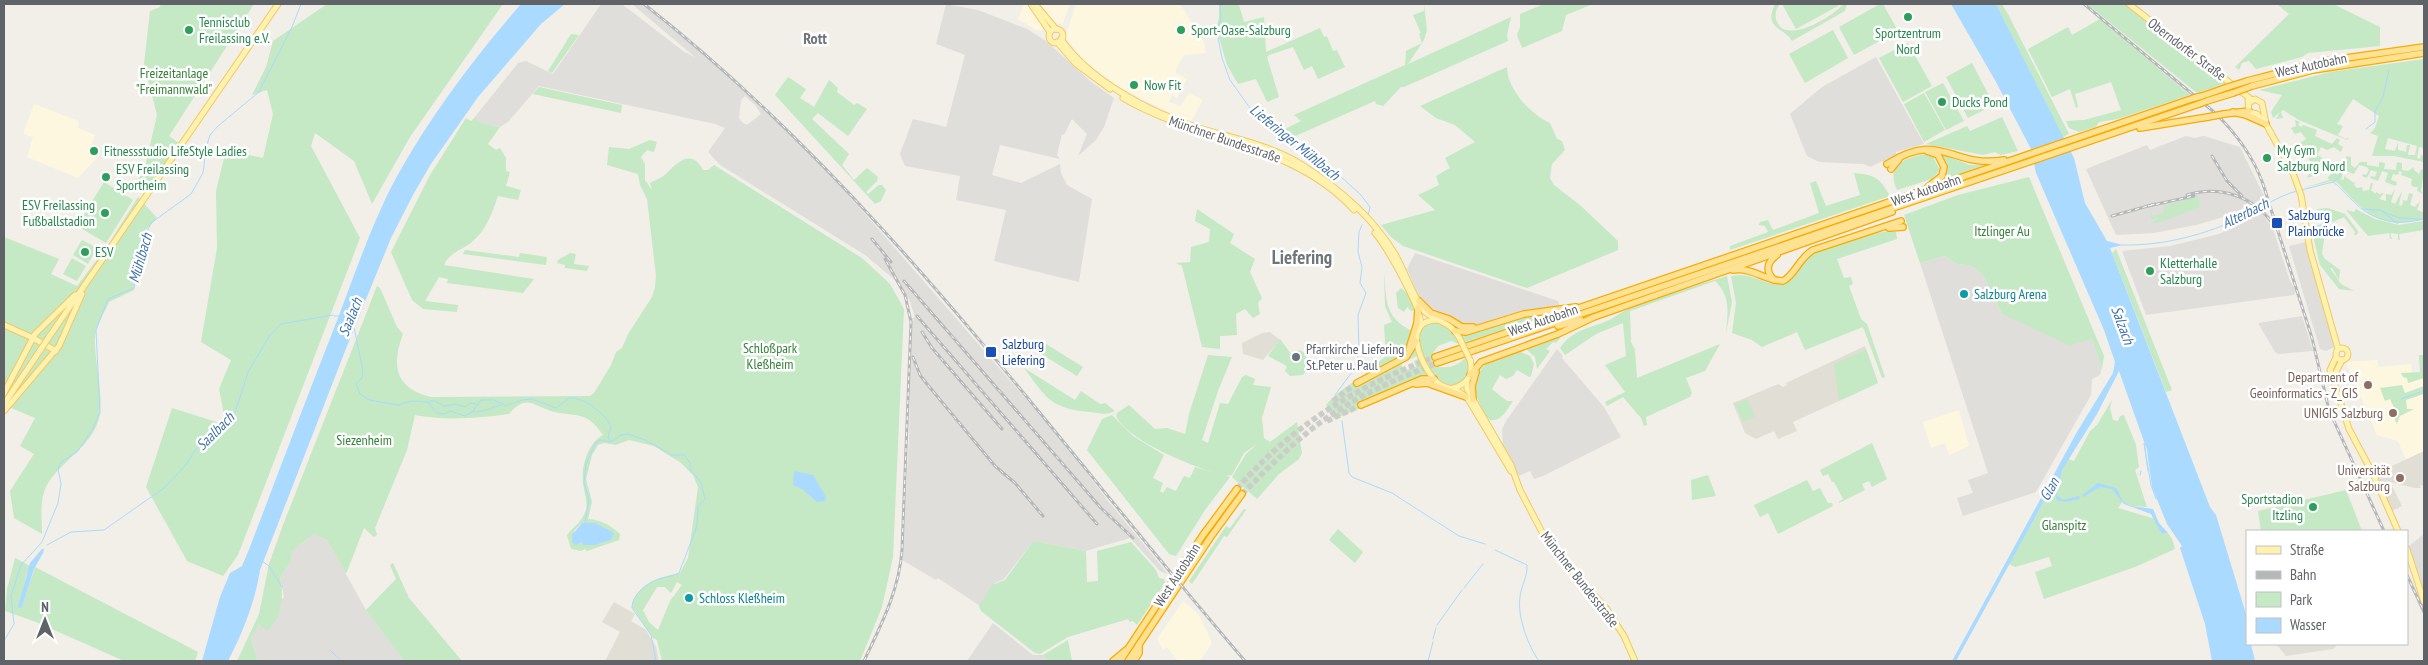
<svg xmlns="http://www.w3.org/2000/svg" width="2428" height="665" font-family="'PT Sans Narrow',sans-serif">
  <rect width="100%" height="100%" fill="#f1efe8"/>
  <g fill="#fef7e0">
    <polygon points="1024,4 1026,4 1043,27 1042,31 1036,30 1018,19"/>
    <polygon points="1039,4 1070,4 1063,23 1058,24 1052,21"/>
    <polygon points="1076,4 1178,4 1182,7 1204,42 1206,53 1184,55 1175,72 1187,79 1177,98 1172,95 1169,102 1181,106 1189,93 1203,100 1190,123 1121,88 1085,62 1065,37"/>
    <polygon points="34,104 79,121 78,128 95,135 88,154 97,158 78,178 27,157 33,137 23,134"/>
    <polygon points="2377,360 2379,367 2411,364 2412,372 2424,372 2424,451 2406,460 2398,441 2377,435 2346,362"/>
    <polygon points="1959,410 1969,446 1949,455 1945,443 1931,448 1923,422"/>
    <polygon points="1183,601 1199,615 1211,640 1211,645 1200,661 1178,661 1167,647 1163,650 1157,639"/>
  </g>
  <g fill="#e0deda" fill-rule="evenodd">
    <path d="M601 4H622L683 51 696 58 632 4H642L700 51 784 127 841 186 1060 438 1109 502 1168 574 1160 571 1130 538 1086 551 1033 541 1004 579 995 583 980 606 938 578 936 580 902 560 909 439 911 319 915 317 909 299 906 300 896 281 865 255 720 165 708 152 725 128 715 124 539 86 508 122 500 127 480 123 474 118 518 63 526 61 553 74ZM745 96 755 105 761 114 747 125 743 123 739 118 741 100Z"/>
    <polygon points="946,4 978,10 1027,29 1046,41 1090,81 1114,98 1104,127 1096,140 1078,156 1087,134 1072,119 1064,135 1062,134 1057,155 1060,159 1000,145 992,175 1021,183 1060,164 1061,173 1067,185 1092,199 1079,282 994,261 1006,210 956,200 960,176 905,166 900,154 913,119 946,127 965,55 936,44"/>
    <polygon points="1876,57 1924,144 1896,152 1896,156 1888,161 1880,162 1871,167 1863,164 1819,162 1807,156 1790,114 1822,87"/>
    <polygon points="2186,136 2195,138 2204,136 2240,147 2265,198 2227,216 2196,225 2154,233 2116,235 2086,169 2147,145 2150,150"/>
    <polygon points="2261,212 2273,229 2290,281 2296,291 2294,295 2146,315 2122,251 2170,246 2219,234"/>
    <polygon points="2306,242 2335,347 2326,351 2320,349 2289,246"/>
    <polygon points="1415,253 1558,301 1560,307 1510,314 1477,325 1463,324 1431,312 1421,302 1407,269"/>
    <polygon points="1945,256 1957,264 1968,265 1976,269 1983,275 2002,314 2092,339 2102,368 2100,375 2092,379 2091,395 2036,492 1963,516 1957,498 1973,493 1968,480 1988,473 1920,263"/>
    <polygon points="2302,316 2313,351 2278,354 2275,352 2258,323"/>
    <polygon points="1557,349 1563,356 1562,358 1604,407 1621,437 1543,476 1534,479 1530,471 1519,476 1503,445 1502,429 1506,421"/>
    <polygon points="314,534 327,540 366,610 404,661 258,661 251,639 259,624 284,597 280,577 291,561 292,551"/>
    <polygon points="2424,534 2424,598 2409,546"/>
    <polygon points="993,623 1033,655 1043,655 1048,661 967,661"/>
  </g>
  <g fill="#e1ded6">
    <polygon points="1270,332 1280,340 1263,360 1243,354 1242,343 1262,333"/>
    <polygon points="1865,346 1878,383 1793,422 1797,431 1778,439 1774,431 1756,439 1745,433 1733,403 1778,384 1783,387 1787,385 1786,383"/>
    <polygon points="2424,451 2424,486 2420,485 2421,488 2415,488 2390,482 2402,506 2392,511 2375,474"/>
    <polygon points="614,602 635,614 631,621 646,630 656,647 659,661 605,661 620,632 602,622"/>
    <polygon points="2276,644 2337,644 2337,645 2333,649 2286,656"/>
  </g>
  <g fill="#c5e8c5" fill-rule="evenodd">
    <polygon points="161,4 254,4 169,136 180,144 148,190 137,182 145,167 157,115 144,64 150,11 160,7"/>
    <polygon points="327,4 503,4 410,137 372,204 354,161 315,133 311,146 360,238 238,555 223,576 187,561 146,487 172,408 226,425 219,389 231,360 201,342 217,248 216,191 226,150 263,158 273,114 267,90 252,95 266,67 273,41"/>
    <polygon points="1219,4 1242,4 1239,5 1244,22 1264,17 1266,52 1320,28 1324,37 1327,36 1333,51 1337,50 1345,67 1318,79 1312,66 1304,70 1293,47 1269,55 1267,57 1279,97 1267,102 1256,79 1238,84 1227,65 1218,34 1215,33 1219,18"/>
    <polygon points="1424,4 1427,30 1424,40 1408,64 1511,17 1507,35 1508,41 1404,87 1401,87 1383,106 1376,104 1375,101 1293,137 1283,130 1301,121 1294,115 1405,65 1406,51 1422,43 1419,34 1421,33 1413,15 1424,11"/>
    <polygon points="1544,4 1593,4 1566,15 1562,31 1522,48 1517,35 1520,27 1520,14"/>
    <path d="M1775 4H1780C1776 9 1774 15 1777 22 1787 45 1834 16 1843 4H1847L1845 11 1792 41C1784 27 1763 29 1775 4Z"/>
    <polygon points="1782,4 1837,4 1838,6 1796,29"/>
    <polygon points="1880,4 1883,4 1898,31 1854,55 1839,27"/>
    <polygon points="1996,4 2002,4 2009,16 2069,134 2063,137"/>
    <polygon points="2087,4 2127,4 2227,83 2197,93"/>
    <polygon points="2273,4 2333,4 2380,27 2380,46 2308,53 2302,57 2256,69 2249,61 2242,63 2239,70 2235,67 2289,14 2277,4"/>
    <polygon points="2100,19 2190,95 2118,119 2099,122 2096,127 2079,132 2069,128 2066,121 2084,120 2121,110 2111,82 2075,94 2078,107 2076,108 2070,89 2052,97 2028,49 2068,27 2072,35"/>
    <polygon points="1833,30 1848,58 1805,83 1789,54"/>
    <polygon points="571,34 579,35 552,73 548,71"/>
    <polygon points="1908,43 1932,86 1903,102 1879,58"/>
    <path d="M2424 59V148L2419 147 2417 158 2420 159 2421 155 2424 156V162L2394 156H2372L2378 136 2370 133 2375 128 2379 116 2353 99 2337 124 2343 126 2338 135 2346 139 2349 137 2347 140 2299 120 2283 110 2281 112 2283 118 2276 119 2280 112 2273 118 2271 112 2282 95 2259 90 2330 72ZM2388 138 2417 146 2415 155H2408L2410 145H2407L2406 152 2398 150V142L2395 151 2385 149Z"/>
    <polygon points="1972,63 1994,105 1968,118 1946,77"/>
    <path d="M1507 67C1507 89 1531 115 1550 123L1557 139 1562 141 1565 150 1552 164 1550 178 1554 185 1581 206 1618 241V250L1527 288 1403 246 1391 237 1381 225 1435 210 1418 195 1439 185 1436 176 1450 168 1445 158 1475 142 1455 125 1436 118 1420 106Z"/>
    <polygon points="788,77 806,89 800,98 814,107 829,80 838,88 837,92 854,105 857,103 867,109 848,136 818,113 812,119 849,154 842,165 854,180 867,168 878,177 877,181 866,192 868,194 879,185 882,185 886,190 881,201 875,204 775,95"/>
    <polygon points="1943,83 1964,121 1946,130 1925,92"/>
    <polygon points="539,87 622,105 621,113 533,94"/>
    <polygon points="1924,93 1945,130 1924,142 1904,104"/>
    <polygon points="2002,117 2018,151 2001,155 1995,152 1983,155 1926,144 1967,126 1970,131"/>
    <path d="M466 118 471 121 474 118 481 123 500 127 488 144 496 150 500 148 506 158V171L510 172 506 186 521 190 518 200 498 196C493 211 486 230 474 240 464 250 450 251 444 265L534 279 523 293 447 283 448 279 439 277 425 301 458 305 457 312 423 309 412 300 391 252 430 175Z"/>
    <polygon points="2295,120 2300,122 2298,125 2301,127 2303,125 2317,130 2315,136 2332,144 2337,138 2340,140 2338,144 2343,147 2341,152 2334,147 2327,150 2321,147 2317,155 2323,158 2322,163 2329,167 2333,163 2335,164 2329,170 2326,168 2322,170 2323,173 2307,178 2310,172 2315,173 2318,163 2310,162 2308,155 2315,151 2312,145 2304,149 2300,143 2306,139 2301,132 2295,134 2291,128 2296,126"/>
    <path d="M650 140 657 142 654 152 647 150 641 157 645 164V180L652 190 650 183C655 180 664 177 668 172 680 160 692 150 703 170H708L714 165 862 258 890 284 904 309 893 557 882 607 860 661H662L657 640 653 638 632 607C636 583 660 577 680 573L688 558 698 487 693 475 681 463 654 446 629 440 616 445 604 443 598 445 592 455 586 479 592 502 588 519C601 520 610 525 620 534L619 540 587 551 585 549 581 551 571 549 567 535C574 526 582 522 586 510 588 501 584 492 583 483 581 466 588 443 603 435 585 409 577 418 551 411 532 405 526 394 509 414 480 418 444 421 415 415L407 450 375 528 377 535 374 537 364 528 346 574 327 540 314 534 292 551 291 561 280 577C284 596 283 618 266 631L259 624 251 639 258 661H237L259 614 269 564 283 525 377 286 380 288 397 327 403 334C391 366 395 388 431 397L590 396 594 393 611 365 616 352 622 348 628 334 652 297 655 287 656 276 647 199 640 185 638 174 607 165 609 147 629 149ZM582 523H595L611 540 595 545H583L574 531ZM677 582 682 585 670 601 658 630 649 622 643 610 657 587H665L671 593Z"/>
    <polygon points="1938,153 1970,165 1984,165 1942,180 1946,171"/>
    <path d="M1927 154 1932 155 1940 170 1932 179 1897 190C1885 165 1905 157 1927 154Z"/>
    <polygon points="2346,156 2351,157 2351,165 2355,168 2360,162 2367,162 2367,165 2379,167 2379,162 2385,163 2384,169 2396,170 2397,162 2402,163 2402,170 2408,171 2414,167 2414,170 2419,174 2421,169 2424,170 2421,191 2424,194 2417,191 2418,187 2413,187 2411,184 2412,179 2401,175 2402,172 2399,171 2398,175 2393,174 2391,180 2397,182 2396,186 2385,182 2388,173 2382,171 2378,181 2370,178 2371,176 2375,177 2377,172 2371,170 2367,178 2362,176 2363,174 2366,175 2369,170 2367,167 2359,165 2354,174 2344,170 2347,164 2342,161 2347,162"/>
    <path d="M2338 169 2343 172 2341 180 2344 179V176L2354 183 2356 181 2354 185 2357 188 2362 187 2363 191 2369 190 2371 183H2373L2371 191 2374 192V194L2377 192 2379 194 2384 193 2379 199 2386 201V194L2391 195 2395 189 2391 202 2395 204 2402 191 2399 205 2402 206 2403 200 2407 201 2409 193 2413 194 2410 205 2415 207 2420 201 2417 210 2423 212 2424 210 2423 219C2415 220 2407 223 2399 223 2373 222 2354 202 2338 183L2332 181 2304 188 2329 180 2328 177Z"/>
    <path d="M1854 173C1875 175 1880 178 1890 196L1730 250V246L1768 232 1765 226 1759 225 1760 222 1768 220 1773 230 1819 213 1810 183 1816 181 1826 206 1860 195Z"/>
    <polygon points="2029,177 2104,356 2102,368 2092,339 2069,345 2002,314 1983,275 1976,269 1968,265 1957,264 1945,256 1920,263 1904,215 1958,195"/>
    <polygon points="104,182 133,200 106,243 77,226"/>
    <path d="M2198 196 2200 207C2191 210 2157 225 2151 223L2160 218 2151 219 2150 210 2153 216 2163 214 2164 206Z"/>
    <path d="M138 197 157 218 144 232 134 290 109 302C105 312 95 326 95 337 94 360 103 391 100 413 95 446 62 459 47 485 39 499 42 519 42 534L14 518 10 491 34 454 20 446 35 418 4 405V237L59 259 51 274 77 286 108 245Z"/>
    <polygon points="2328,208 2345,214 2358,231 2357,235 2354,235 2355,232 2344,217 2326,225 2322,254 2325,259 2340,270 2339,280 2332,268 2330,268 2341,284 2354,291 2339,289 2320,265 2311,227 2322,224 2317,209"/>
    <polygon points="1197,209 1234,234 1230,243 1255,259 1250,272 1262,298 1258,303 1260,314 1253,318 1245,309 1236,314 1237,335 1220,336 1220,349 1202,347 1182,266 1176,263 1190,262 1191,247 1209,242 1210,229 1195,221"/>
    <polygon points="2356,209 2375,219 2399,225 2423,221 2424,217 2424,230 2399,234 2400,240 2396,239 2398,239 2398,234 2390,233 2392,239 2388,238 2390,238 2389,233 2368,236 2346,210 2354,212"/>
    <path d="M1890 231 1896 232 1897 239 1837 259 1844 278 1851 277 1853 284 1849 286 1861 319 1867 324 1885 377 1882 378 1863 327 1805 350 1797 332 1762 347 1752 340 1732 333 1736 303 1731 276C1753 271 1764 287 1785 284 1795 278 1798 264 1807 257 1823 246 1870 233 1890 231Z"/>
    <polygon points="82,240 97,248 88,264 73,255"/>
    <polygon points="2116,249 2172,390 2166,392 2112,253"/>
    <polygon points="465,250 519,257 520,253 547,257 546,265 463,254"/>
    <polygon points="570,253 576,254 574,264 589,266 587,271 565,268 565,265 557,263 558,260"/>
    <polygon points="72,258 86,266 77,281 63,274"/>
    <path d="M1384 273C1387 301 1384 317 1412 331L1405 353 1361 377 1386 356 1384 325 1392 322 1385 306Z"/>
    <path d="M1727 276 1732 302 1726 333C1728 313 1731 296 1715 281L1630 311 1631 342 1635 350 1637 378 1720 344 1705 371 1686 378 1692 393 1690 397 1646 417 1647 425 1644 426 1641 418 1623 397 1607 406 1605 402 1625 392 1605 365 1626 356 1623 323 1596 334 1565 355 1560 348C1576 325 1597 329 1616 316 1638 301 1698 285 1727 276Z"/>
    <polygon points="1401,288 1407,293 1415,310 1411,311 1407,307 1404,312 1398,308 1396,293"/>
    <polygon points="1559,311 1465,342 1460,335 1525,315"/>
    <path d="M1439 322 1453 331 1459 344 1451 341 1438 346 1433 353 1438 367C1450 368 1458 366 1466 357L1470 369 1466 379 1453 386 1438 381C1426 365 1401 324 1439 322Z"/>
    <polygon points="1564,333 1556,343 1553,342 1546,349 1550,351 1537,369 1535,357 1525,348"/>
    <polygon points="1280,339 1291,354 1300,350 1306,354 1307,370 1303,375 1290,376 1285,371 1287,366 1268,356"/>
    <polygon points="1046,344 1083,367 1077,376 1038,352"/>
    <path d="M1415 349 1417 356 1401 363 1403 371 1416 367 1414 361 1418 359 1428 375 1360 403 1361 408 1334 419 1326 405C1347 380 1386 365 1415 349Z"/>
    <polygon points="1866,349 1878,383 1839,401 1834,364"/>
    <path d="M1521 352 1530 356 1534 364 1531 376 1529 377 1517 370 1513 376 1506 379 1500 375 1492 389 1507 401H1513C1507 409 1502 422 1490 420 1485 416 1483 410 1480 404 1463 371 1492 355 1521 352Z"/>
    <path d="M1208 355 1232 357 1218 391 1202 440 1208 443 1220 403 1228 404 1242 377 1246 375 1255 379 1253 385 1271 387 1262 418 1264 438 1270 442 1297 422 1302 453 1299 459 1279 474 1257 499 1232 477 1246 454 1257 444 1244 453 1232 475 1225 476C1197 468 1130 443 1116 416L1117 413 1129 405 1155 429 1167 428 1185 434 1189 414Z"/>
    <polygon points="2419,355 2424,355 2424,378 2408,383 2407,378 2403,377 2401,373 2420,372"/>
    <path d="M1024 368 1075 400 1081 391 1100 404 1105 403 1115 411C1104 416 1100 413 1089 412 1049 408 1046 397 1024 368Z"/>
    <polygon points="2402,385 2405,393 2424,386 2424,394 2406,400 2407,409 2414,409 2400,416 2397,424 2393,416 2397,414 2390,399 2385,401 2380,388"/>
    <polygon points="1747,399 1755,417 1743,422 1735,404"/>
    <polygon points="2112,400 2110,408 2113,420 2118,421 2120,416 2124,415 2136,445 2139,467 2135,470 2147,507 2131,506 2123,501 2118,508 2155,519 2162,534 2168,533 2172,539 2175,549 2135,567 2044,599 2035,572 2052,566 2049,557 2015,567 2009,564 2068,459 2074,461 2090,431 2097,425"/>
    <polygon points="1112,415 1133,436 1164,455 1153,478 1163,483 1160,491 1163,493 1167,487 1176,491 1184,476 1190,478 1195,467 1230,477 1205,510 1176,556 1169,554 1087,450 1102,419"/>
    <polygon points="1872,443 1887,479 1872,487 1869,481 1862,484 1865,490 1839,503 1839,502 1843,499 1834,482 1832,482 1828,474 1823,476 1820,470"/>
    <polygon points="1708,475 1716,496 1692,500 1691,480"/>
    <polygon points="1807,480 1813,491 1820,488 1828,503 1832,503 1833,506 1778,534 1768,513 1760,517 1754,505"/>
    <polygon points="2346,490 2362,531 2261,531 2258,511"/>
    <polygon points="1244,509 1246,510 1227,537 1224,536 1192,584 1189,581 1226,526 1230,528"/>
    <polygon points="1338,529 1363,552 1355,563 1329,540"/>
    <polygon points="1033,541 1086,551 1087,582 1098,581 1097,551 1131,542 1156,570 1159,578 1164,579 1165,583 1137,625 1133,621 1130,622 1128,619 1068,637 1040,654 1035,653 981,611 979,606 992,585 1005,580"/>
    <polygon points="15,558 30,566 26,576 20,608 22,607 35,567 198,652 195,661 124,661 36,622 5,611 7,589"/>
    <polygon points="393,563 409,598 462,661 404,661 366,610 396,579 390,565"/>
    <polygon points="1068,640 1072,661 1048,661 1043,655"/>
  </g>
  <g fill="#aadaff">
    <path d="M521 4H565L541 24 478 97 431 164 414 193 391 238 347 346 260 570C255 602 243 632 228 661H202L220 597 230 573 242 566 250 547C279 471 308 394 338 318 355 273 373 221 396 178 431 115 474 58 521 4Z"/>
    <path d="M1951 4H1996L2074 158 2085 203 2107 241 2123 245 2110 248 2210 507 2216 515 2246 614 2247 644H2251L2255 661H2212L2205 624 2180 548 2182 546 2167 524 2152 487 2147 450 2119 371 2097 414 2062 470C2061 479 2054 487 2057 496L2063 500 2079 496 2080 499 2064 502 2057 500 2053 489 2058 476 1956 661H1952L2077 432 2113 373 2115 362 2104 330 2036 173 2031 149 1996 82Z"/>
    <polygon points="794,471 813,475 826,497 825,501 817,502 802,489 793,485"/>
    <polygon points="2098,483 2116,488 2123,501 2131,506 2153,509 2159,523 2168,533 2162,534 2151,514 2124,504 2112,489 2100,487 2083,497 2082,495"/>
    <polygon points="582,523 595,523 614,533 611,540 595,545 583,545 581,542 576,545 572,542 572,535"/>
    <polygon points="42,549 44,549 43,553 34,569 22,607 20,608 18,607 30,563"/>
  </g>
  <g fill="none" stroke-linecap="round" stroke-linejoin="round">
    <g stroke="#aadaff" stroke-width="1">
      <polyline points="1220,4 1221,17 1217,32 1222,58 1230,80 1250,108 1307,156 1339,175 1360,194 1370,207 1368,216"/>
      <polyline points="2366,129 2375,122 2375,111 2383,97 2389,70"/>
      <polyline points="2333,182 2340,176 2341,171"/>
      <path d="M2301 190 2333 182C2341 187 2346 195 2353 201 2374 222 2396 226 2424 219"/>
      <polyline points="2362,209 2380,210 2399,218 2421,219"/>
      <polyline points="2382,211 2398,224"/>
      <path d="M2122 245C2165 246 2207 234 2245 216 2263 207 2278 196 2297 191"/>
      <polyline points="334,316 340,316"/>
      <path d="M354 327 363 371 362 378 356 383 360 394 369 400 398 405 411 401 428 402 437 413 444 414 451 411 465 416 472 412 481 400H494L506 406 522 400 532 399 556 408 569 398H574C588 401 604 413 611 426L608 438 611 442 621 435 628 434 645 440 672 455H684L690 463V469L701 483 705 499 698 506 697 526 679 573C672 577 663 577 656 580 645 585 632 595 632 608L651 635 656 661"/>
      <polyline points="1335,395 1355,368 1359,352 1358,315 1366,293 1360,283 1362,267 1358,252 1359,232 1362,225"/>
      <polyline points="2401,399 2424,391"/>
      <polyline points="429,401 435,401 444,406 456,404 465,407 471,403 476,404"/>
      <path d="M473 412C483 412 491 408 501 405"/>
      <polyline points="1342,421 1349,473 1352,477 1392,493 1459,536 1485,544"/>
      <polyline points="2148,471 2144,443 2151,485 2156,499"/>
      <polyline points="2140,475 2141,471"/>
      <polyline points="585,523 589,499 584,483 586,464 596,442 600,440 610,442"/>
      <polyline points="47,545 71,532 104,530 164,488 185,466 200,443 234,416 248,372 270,335 281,324 333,315"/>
      <path d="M1495 550 1527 565C1528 576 1521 586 1520 597 1517 616 1528 646 1539 661"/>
      <polyline points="262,561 269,566 282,587"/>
      <polyline points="1464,588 1483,564"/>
      <polyline points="1437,625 1462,590"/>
      <polyline points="1433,639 1436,628"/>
      <polyline points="4,641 14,624 11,596 21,565 42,542 58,503 61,484 58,469 61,462 77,452 92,430 100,413 96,330 108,299 134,288 144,239 151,223 191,194 203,173 206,148 210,135 218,126 259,92 292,27 301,4"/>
      <polyline points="330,650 341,661"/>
      <polyline points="1428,661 1433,642"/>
    </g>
    <g stroke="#ccccc8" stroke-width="5.5" stroke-dasharray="5.5 3" stroke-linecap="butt">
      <polyline points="1333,401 1357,383"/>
      <polyline points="1327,421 1361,405"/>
      <path d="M1237 489C1291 426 1357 386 1435 357"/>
      <path d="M1242 494C1271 465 1300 435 1334 413 1366 392 1401 377 1437 363"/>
    </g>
    <g stroke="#f2c960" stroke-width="7">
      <g id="major">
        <polyline points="1031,4 1050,32"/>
        <polyline points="1035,4 1056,29"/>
        <polyline points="2129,4 2252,100"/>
        <circle cx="1056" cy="36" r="7"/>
        <path d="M1061 39C1089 80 1149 112 1196 127 1231 138 1267 144 1299 163 1336 186 1372 216 1395 254 1405 272 1412 294 1424 311 1439 325 1448 318 1460 339"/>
        <polyline points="1057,42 1076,64 1110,89"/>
        <path d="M1123 98C1198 142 1293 143 1354 210"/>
        <polyline points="2248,100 2249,112 2257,114 2264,122"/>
        <polyline points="2249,103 2255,99 2262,103 2266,124 2293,173 2301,195 2310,250 2338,349"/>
        <path d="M1375 233C1386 246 1426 314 1420 327"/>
        <path d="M1437 320C1400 320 1422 369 1438 383 1448 391 1456 386 1468 399L1511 471"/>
        <polyline points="4,325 33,338 56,351"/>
        <polyline points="49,337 278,4"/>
        <circle cx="2342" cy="354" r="6"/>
        <polyline points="2336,357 2330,370 2349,429 2373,474 2398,531"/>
        <polyline points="2333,378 2342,360"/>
        <polyline points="1467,381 1467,389 1511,465 1520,490 1544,536 1557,555 1606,608 1624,636 1635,661"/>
        <path d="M1453 388C1467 385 1474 374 1470 360"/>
        <polyline points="4,393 35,334 75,295"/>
        <polyline points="4,404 41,349"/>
        <polyline points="4,411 59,346 82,294"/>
        <polyline points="2407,549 2424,602"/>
      </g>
    </g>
    <g stroke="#f9ab00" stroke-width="8">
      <g id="highway">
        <polyline points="2247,81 2325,61 2424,47"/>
        <polyline points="2252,86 2313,70 2424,53"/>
        <polyline points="2202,96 2228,87"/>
        <polyline points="2207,101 2233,93"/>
        <polyline points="2233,112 2246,115 2266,124"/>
        <polyline points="2224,114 2249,111"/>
        <polyline points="2140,128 2208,117"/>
        <polyline points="1927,151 1938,155 1944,167 1942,176 1928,187"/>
        <path d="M1887 164C1942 129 1951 169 2004 160"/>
        <polyline points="1891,169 1899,159"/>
        <polyline points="1889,228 1903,227"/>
        <path d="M1733 270C1752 267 1765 281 1783 281 1795 275 1799 258 1813 250L1901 221"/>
        <path d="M1774 280C1765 271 1767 262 1777 255"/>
        <polyline points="1419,301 1431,313 1449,319 1462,327 1473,327"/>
        <polyline points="1558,326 1581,320"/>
        <polyline points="1455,331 1466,332 1524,314 1576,307"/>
        <polyline points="1409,349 1417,323 1418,308"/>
        <polyline points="1435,357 2194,98"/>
        <polyline points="1437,363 2199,104"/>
        <polyline points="1470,375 1481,362 1558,334 1594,317 1892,212"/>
        <polyline points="1357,383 1406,357 1416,341"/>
        <polyline points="1416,384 1427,383 1466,397"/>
        <polyline points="1473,400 1472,386 1476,372"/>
        <polyline points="1361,405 1422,379 1434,379"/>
        <polyline points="1113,661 1126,650"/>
        <polyline points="1120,661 1203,535 1237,489"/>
        <polyline points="1128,661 1210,538 1242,494"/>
        <polyline points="1134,661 1139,653 1139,645"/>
      </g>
    </g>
    <use href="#major" stroke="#fff2af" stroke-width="5"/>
    <use href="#highway" stroke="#fde293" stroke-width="5.5"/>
    <g stroke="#b6b7b8" stroke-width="3">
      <g id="rail">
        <path d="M644 4C879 188 1052 437 1245 661"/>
        <path d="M2084 4 2214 112C2235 132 2253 156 2263 184L2312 338 2329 410 2384 531"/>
        <polyline points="2212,156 2227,181 2242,196"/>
        <path d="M2187 195C2220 185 2253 196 2273 224"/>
        <polyline points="2148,206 2194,196"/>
        <polyline points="2112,216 2155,204"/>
        <polyline points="872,239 891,262"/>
        <polyline points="904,281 1101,508 1133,538"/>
        <polyline points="917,316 1097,524"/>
        <polyline points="922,332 932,348 1002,429"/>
        <polyline points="913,357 920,375 927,384 995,466 1015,483 1043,516"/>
        <polyline points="2407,575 2424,612"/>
        <path d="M864 661C881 625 899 591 902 550L911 322 905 295 885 259"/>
      </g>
    </g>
    <use href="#rail" stroke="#fff" stroke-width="1" stroke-dasharray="4" stroke-linecap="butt"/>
    <g stroke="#f2c960" stroke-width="7" stroke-linecap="butt">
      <g id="major-bridge">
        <polyline points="1460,339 1470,360"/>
        <polyline points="41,349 49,337"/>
      </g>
    </g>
    <g stroke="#f9ab00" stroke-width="8" stroke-linecap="butt">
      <g id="highway-bridge">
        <polyline points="2228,87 2247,81"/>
        <polyline points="2233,93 2252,86"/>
        <polyline points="2194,98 2202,96"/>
        <polyline points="2199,104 2207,101"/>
        <polyline points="2208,117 2224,114"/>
      </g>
    </g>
    <use href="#major-bridge" stroke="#fff2af" stroke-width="5"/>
    <use href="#highway-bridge" stroke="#fde293" stroke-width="5.5"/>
  </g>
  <g fill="#2e9e5b" stroke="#fff" stroke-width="2">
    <circle cx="1908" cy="17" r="5"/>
    <circle cx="189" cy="30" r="5"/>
    <circle cx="1181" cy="30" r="5"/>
    <circle cx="1134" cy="85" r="5"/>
    <circle cx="1942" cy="102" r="5"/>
    <circle cx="94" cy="151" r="5"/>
    <circle cx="2267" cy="158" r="5"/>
    <circle cx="106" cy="177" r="5"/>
    <circle cx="105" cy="213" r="5"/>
    <circle cx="85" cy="252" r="5"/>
    <circle cx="2150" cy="271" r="5"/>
    <circle cx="2313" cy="507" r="5"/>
  </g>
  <g fill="#1a4fb4" stroke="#fff" stroke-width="2">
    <rect x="2271" y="217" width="12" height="12" rx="2.5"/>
    <rect x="985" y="346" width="12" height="12" rx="2.5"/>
  </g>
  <g fill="#0f9aa8" stroke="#fff" stroke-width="2">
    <circle cx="1964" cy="294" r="5"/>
    <circle cx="689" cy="598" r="5"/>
  </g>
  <circle fill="#6b7280" stroke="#fff" stroke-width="2" cx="1296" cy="357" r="5"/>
  <g fill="#8d6e63" stroke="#fff" stroke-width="2">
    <circle cx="2368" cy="385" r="5"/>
    <circle cx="2393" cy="413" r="5"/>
    <circle cx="2400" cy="478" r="5"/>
  </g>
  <g text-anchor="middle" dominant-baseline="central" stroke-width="5" stroke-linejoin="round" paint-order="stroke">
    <g font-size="14" fill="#27864d" stroke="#fff" text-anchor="start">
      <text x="199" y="22">Tennisclub<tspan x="199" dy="16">Freilassing e.V.</tspan></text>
      <text x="1191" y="30">Sport-Oase-Salzburg</text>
      <text x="1908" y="33" text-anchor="middle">Sportzentrum<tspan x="1908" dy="16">Nord</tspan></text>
      <text x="1144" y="85">Now Fit</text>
      <text x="1952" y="102">Ducks Pond</text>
      <text x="2277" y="150">My Gym<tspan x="2277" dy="16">Salzburg Nord</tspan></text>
      <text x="104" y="151">Fitnessstudio LifeStyle Ladies</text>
      <text x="116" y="169">ESV Freilassing<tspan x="116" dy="16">Sportheim</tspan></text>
      <text x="95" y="205" text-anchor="end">ESV Freilassing<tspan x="95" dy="16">Fußballstadion</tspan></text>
      <text x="95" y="252">ESV</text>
      <text x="2160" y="263">Kletterhalle<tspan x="2160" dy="16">Salzburg</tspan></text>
      <text x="2303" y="499" text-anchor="end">Sportstadion<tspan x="2303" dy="16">Itzling</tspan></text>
    </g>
    <g font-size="14" fill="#5f6368" stroke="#fff">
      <text transform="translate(2187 49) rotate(37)">Oberndorfer Straße</text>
      <text transform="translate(2311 65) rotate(-12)">West Autobahn</text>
      <text transform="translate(1225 139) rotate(19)">Münchner Bundesstraße</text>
      <text transform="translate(1926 190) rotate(-19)">West Autobahn</text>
      <text transform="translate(1543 320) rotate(-19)">West Autobahn</text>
      <text transform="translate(1177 575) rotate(-57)">West Autobahn</text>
      <text transform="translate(1580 579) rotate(52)">Münchner Bundesstraße</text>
    </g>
    <g font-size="14" fill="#348238" stroke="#fff">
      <text x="174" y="73">Freizeitanlage<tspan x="174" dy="16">"Freimannwald"</tspan></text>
      <text x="2002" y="231">Itzlinger Au</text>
      <text x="770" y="348">Schloßpark<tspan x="770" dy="16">Kleßheim</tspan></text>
      <text x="364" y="440">Siezenheim</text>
      <text x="2064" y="525">Glanspitz</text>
    </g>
    <g font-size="14" fill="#164399" stroke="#fff" text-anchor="start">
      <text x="2288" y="215">Salzburg<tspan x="2288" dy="16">Plainbrücke</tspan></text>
      <text x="1002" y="344">Salzburg<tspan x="1002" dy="16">Liefering</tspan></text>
    </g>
    <g font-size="14" fill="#0d838f" stroke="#fff" text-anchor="start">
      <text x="1974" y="294">Salzburg Arena</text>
      <text x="699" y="598">Schloss Kleßheim</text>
    </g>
    <g font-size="14" fill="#5b616d" stroke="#fff" text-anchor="start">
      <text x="1306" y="349">Pfarrkirche Liefering<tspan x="1306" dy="16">St.Peter u. Paul</tspan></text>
    </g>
    <g font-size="14" fill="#785e54" stroke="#fff" text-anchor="end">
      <text x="2358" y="377">Department of<tspan x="2358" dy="16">Geoinformatics - Z_GIS</tspan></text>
      <text x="2383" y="413">UNIGIS Salzburg</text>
      <text x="2390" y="470">Universität<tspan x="2390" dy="16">Salzburg</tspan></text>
    </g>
    <g font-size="15" font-style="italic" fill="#4174aa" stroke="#fff">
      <text transform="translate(1295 142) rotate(39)">Lieferinger Mühlbach</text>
      <text transform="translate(2245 213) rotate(-26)">Alterbach</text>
      <text transform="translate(140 258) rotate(-74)">Mühlbach</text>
      <text transform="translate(350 317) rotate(-68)">Saalach</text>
      <text transform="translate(2123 325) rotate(70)">Salzach</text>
      <text transform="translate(215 431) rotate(-45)">Saalbach</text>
      <text transform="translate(2049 489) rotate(-61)">Glan</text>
    </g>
    <g font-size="16" font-weight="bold" fill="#70757a" stroke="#fff">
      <text x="815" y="38">Rott</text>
    </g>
    <g font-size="19" font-weight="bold" fill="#70757a" stroke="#fff">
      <text x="1302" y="257">Liefering</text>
    </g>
  </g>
  <rect width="2428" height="665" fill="none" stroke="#5f6368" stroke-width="10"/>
  <rect x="2246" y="530" width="162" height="115" fill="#ffffff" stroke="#bfc1c3"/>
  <rect x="2256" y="546" width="25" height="8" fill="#fff2af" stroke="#bfc1c3"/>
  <text x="2290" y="555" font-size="15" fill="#5f6368">Straße</text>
  <rect x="2256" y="571" width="25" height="8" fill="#b6b7b8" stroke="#bfc1c3"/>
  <text x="2290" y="580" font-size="15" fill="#5f6368">Bahn</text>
  <rect x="2256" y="592" width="25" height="15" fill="#c5e8c5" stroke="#bfc1c3"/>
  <text x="2290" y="605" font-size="15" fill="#5f6368">Park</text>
  <rect x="2256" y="618" width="25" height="15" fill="#aadaff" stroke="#bfc1c3"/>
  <text x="2290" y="630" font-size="15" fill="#5f6368">Wasser</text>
  <g transform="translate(45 620)" stroke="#ffffff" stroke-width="4" paint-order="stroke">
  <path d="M0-4L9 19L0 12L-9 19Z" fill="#5f6368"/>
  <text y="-8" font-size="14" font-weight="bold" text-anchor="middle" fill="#5f6368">N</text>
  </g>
</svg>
